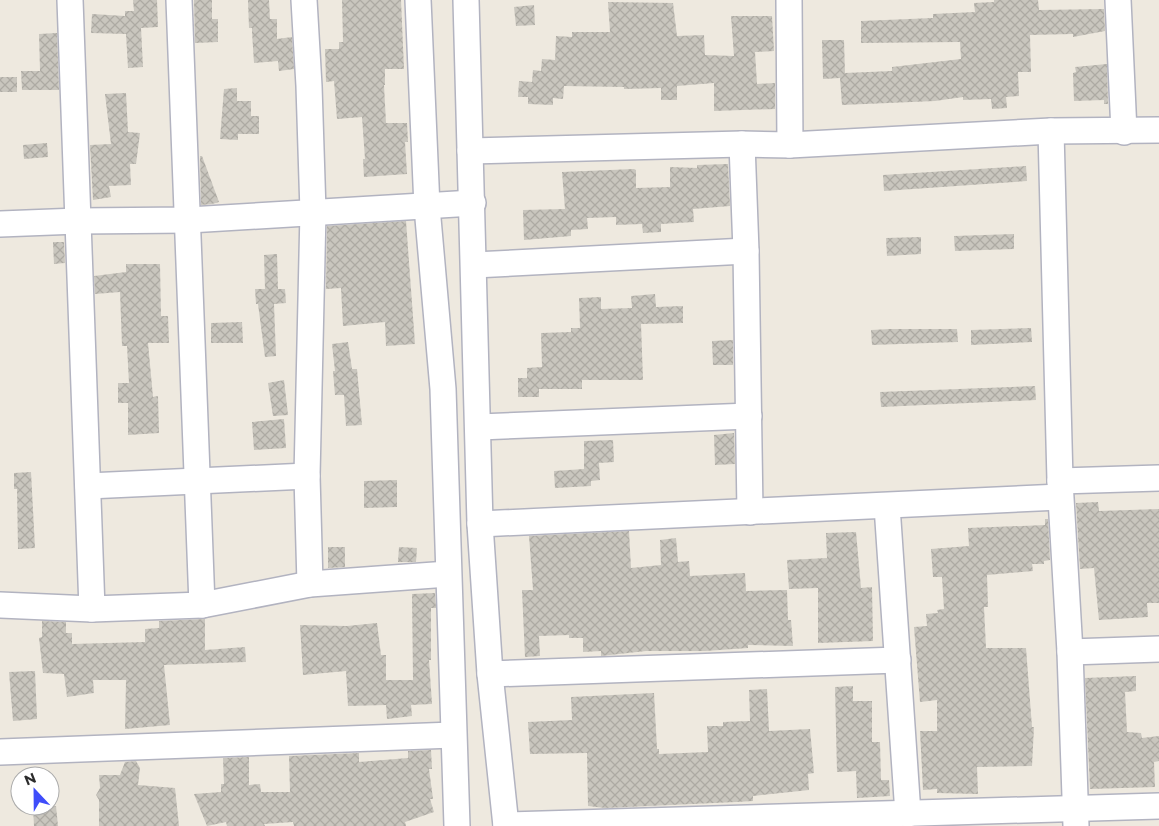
<svg xmlns="http://www.w3.org/2000/svg" width="1159" height="826" font-family="Montserrat,sans-serif">
  <defs>
    <pattern id="building-cross-hatch" width="8" height="8" patternUnits="userSpaceOnUse" patternTransform="scale(1.25)"><rect width="8" height="8" fill="#c9c6be"/><path d="M0 0l8 8M0 8l8-8" fill="none" stroke="#adaaa3"/></pattern>
  </defs>
  <rect width="100%" height="100%" fill="#eee9df"/>
  <g fill="url(#building-cross-hatch)">
    <polygon points="133,0 157,0 158,27 141,28 143,67 128,68 126,34 91,33 92,14 125,16 125,11 134,11"/>
    <polygon points="194,0 212,0 212,19 218,19 218,42 195,43"/>
    <polygon points="248,0 269,0 270,19 277,19 277,39 292,37 294,69 279,71 278,61 254,63 252,32 252,28 249,28"/>
    <polygon points="342,0 401,0 404,69 385,69 385,85 384,85 386,123 407,123 408,142 405,142 407,174 364,177 363,159 365,159 362,117 337,119 334,81 326,82 325,49 339,49 339,42 343,42"/>
    <polygon points="994,0 1038,0 1039,10 1104,9 1105,31 1073,37 1073,34 1030,35 1031,72 1018,72 1019,96 1006,97 1007,108 992,109 991,99 963,100 963,97 935,101 842,105 840,78 823,79 822,40 844,40 845,73 892,71 892,67 961,59 960,42 861,43 861,21 933,18 933,14 975,12 974,3 994,2"/>
    <polygon points="608,2 673,3 677,36 704,35 705,55 734,56 731,16 772,16 774,51 755,52 757,84 775,83 775,109 714,111 714,83 677,86 677,100 661,100 661,88 624,89 624,87 564,86 563,99 553,98 553,105 528,104 528,97 518,97 519,81 532,82 533,70 541,71 542,59 555,60 556,36 572,37 572,32 610,32"/>
    <polygon points="534,5 535,25 516,26 514,7"/>
    <polygon points="57,33 59,90 22,90 21,71 40,71 39,34"/>
    <polygon points="1107,64 1108,104 1104,104 1104,100 1074,101 1073,73 1076,72 1075,67"/>
    <rect x="0" y="77" width="17" height="15"/>
    <polygon points="237,88 237,101 251,101 251,116 259,116 259,134 238,134 238,140 220,139 224,89"/>
    <polygon points="126,93 128,132 140,133 136,164 130,164 131,185 109,186 111,197 93,200 90,145 111,144 105,94"/>
    <polygon points="47,143 48,157 24,159 23,145"/>
    <polygon points="200,156 202,156 219,202 212,204 201,205"/>
    <polygon points="728,164 730,206 693,209 694,222 661,224 661,232 643,233 642,224 616,225 616,217 587,218 588,229 571,230 571,236 524,240 523,210 565,209 562,172 634,169 636,170 636,188 670,187 670,167 697,168 697,165"/>
    <polygon points="1026,166 1027,181 884,191 883,175"/>
    <polygon points="406,221 415,344 386,346 385,322 343,326 341,288 326,289 327,226"/>
    <polygon points="1014,234 1014,249 955,251 954,236"/>
    <polygon points="921,237 921,254 887,256 886,238"/>
    <polygon points="53,242 64,242 65,263 54,264"/>
    <polygon points="277,254 278,289 285,289 286,303 274,304 276,356 265,357 258,304 256,304 255,289 265,289 264,255"/>
    <polygon points="126,264 160,264 161,316 168,316 169,343 148,343 153,397 158,396 159,433 128,435 128,403 118,403 118,383 129,383 127,346 122,346 120,292 95,294 94,276 126,272"/>
    <polygon points="655,294 656,307 683,306 683,323 641,324 643,380 582,380 582,389 539,389 539,397 518,397 518,378 527,378 527,368 542,367 541,333 571,332 571,328 580,328 579,298 601,297 601,309 632,308 631,296"/>
    <polygon points="242,322 243,343 211,343 211,323"/>
    <polygon points="1031,328 1032,342 971,345 971,330"/>
    <polygon points="890,329 957,329 958,342 872,345 871,330"/>
    <polygon points="733,340 733,365 713,365 712,341"/>
    <polygon points="348,342 352,369 357,369 362,425 346,426 344,395 335,395 333,371 335,371 332,344"/>
    <polygon points="284,380 288,415 273,416 268,383"/>
    <polygon points="1035,386 1036,400 881,407 880,392"/>
    <polygon points="284,419 286,448 254,450 252,422"/>
    <polygon points="734,433 735,464 715,465 714,435"/>
    <polygon points="613,440 614,462 599,463 600,480 591,481 591,486 555,488 554,471 584,469 584,441"/>
    <polygon points="31,472 35,548 18,549 17,489 14,489 14,473"/>
    <polygon points="397,480 397,507 364,508 364,481"/>
    <polygon points="1098,502 1099,511 1159,509 1159,603 1147,603 1148,617 1099,620 1094,568 1080,569 1076,503"/>
    <polygon points="1045,519 1048,519 1050,560 1044,561 1044,564 1032,564 1033,571 987,575 988,607 984,607 986,648 1026,648 1032,727 1034,727 1032,766 977,767 978,794 937,793 937,789 923,790 920,731 937,731 937,700 920,702 914,627 927,626 926,614 938,613 937,610 944,609 942,577 933,577 931,549 969,546 968,528 1045,525"/>
    <polygon points="629,531 631,568 661,565 660,540 676,538 678,562 689,561 690,576 745,573 746,591 787,590 788,620 791,620 793,646 748,645 748,648 705,651 646,651 601,656 601,651 583,652 583,638 569,638 569,635 539,636 540,656 525,657 522,590 533,590 529,536"/>
    <polygon points="856,532 861,588 872,587 873,641 818,643 818,588 789,589 787,560 827,558 826,533"/>
    <polygon points="328,547 345,547 345,567 328,568"/>
    <polygon points="399,547 417,548 416,562 398,562"/>
    <polygon points="435,593 436,608 431,608 431,660 429,660 432,704 411,705 412,716 387,719 386,705 348,706 346,671 303,675 300,625 347,626 377,623 381,655 386,655 386,680 413,680 412,594"/>
    <polygon points="205,619 205,650 245,647 246,662 164,665 170,725 125,729 126,680 93,680 94,693 67,697 64,674 43,673 39,638 42,637 42,621 66,622 66,633 72,633 72,644 145,642 145,629 159,628 159,621"/>
    <polygon points="35,671 37,719 13,721 9,672"/>
    <polygon points="1136,676 1136,691 1125,692 1127,732 1141,733 1142,738 1159,736 1159,761 1154,762 1155,787 1090,789 1085,678"/>
    <polygon points="853,686 853,701 872,701 872,742 880,742 881,780 889,780 890,796 857,798 856,771 837,772 835,687"/>
    <polygon points="767,689 769,731 810,729 814,773 808,774 809,790 753,796 753,801 736,802 605,808 588,806 587,753 530,754 528,722 572,720 571,697 654,693 657,749 659,749 659,754 708,752 707,726 723,726 723,722 750,721 749,690"/>
    <polygon points="431,750 432,769 429,769 433,799 430,799 434,812 405,822 406,826 294,826 293,822 264,824 265,826 227,826 226,822 207,826 194,794 221,792 221,784 224,784 223,758 249,757 249,785 260,784 261,792 290,792 289,756 359,753 359,762 408,758 408,751"/>
    <polygon points="136,761 140,768 138,785 175,788 179,826 99,826 99,800 96,795 100,788 99,775 120,775 125,762"/>
    <polygon points="33,806 56,806 58,826 34,826"/>
  </g>
  <g fill="none" stroke-linecap="round" stroke-linejoin="round">
    <g stroke="#b2b3c0" stroke-width="28">
      <g id="minor">
        <polyline points="70,0 92,609"/>
        <polyline points="179,0 202,605"/>
        <polyline points="304,0 309,86 313,212 307,476 310,584"/>
        <polyline points="418,0 427,207 443,389 457,826"/>
        <polyline points="466,0 480,524 490,674 506,826"/>
        <polyline points="789,0 790,145"/>
        <polyline points="1118,0 1124,132"/>
        <polyline points="1051,131 1060,481 1070,652 1076,826"/>
        <polyline points="742,144 746,251 750,512"/>
        <polyline points="470,151 742,144 790,145 1051,131 1159,130"/>
        <polyline points="0,224 78,221 189,220 473,203"/>
        <polyline points="474,265 746,251"/>
        <polyline points="479,427 749,416"/>
        <polyline points="1060,481 1159,478"/>
        <polyline points="88,486 307,476"/>
        <polyline points="887,506 908,814"/>
        <polyline points="480,524 1060,497"/>
        <polyline points="0,605 92,609 202,605 310,584 448,574"/>
        <polyline points="1070,652 1159,649"/>
        <polyline points="490,674 898,660"/>
        <polyline points="0,752 453,735"/>
        <polyline points="506,825 1159,806"/>
      </g>
    </g>
    <use href="#minor" stroke="#fff" stroke-width="25"/>
  </g>
  <g transform="translate(35 791) rotate(338)"><circle r="24" fill="#ffffff" stroke="#ababab"/>
  <path d="M0-4L9 19L0 12L-9 19Z" fill="#3f4dfa"/>
  <text y="-8" font-size="14" font-weight="bold" text-anchor="middle" fill="#2c2c2c">N</text>
  </g>
</svg>
